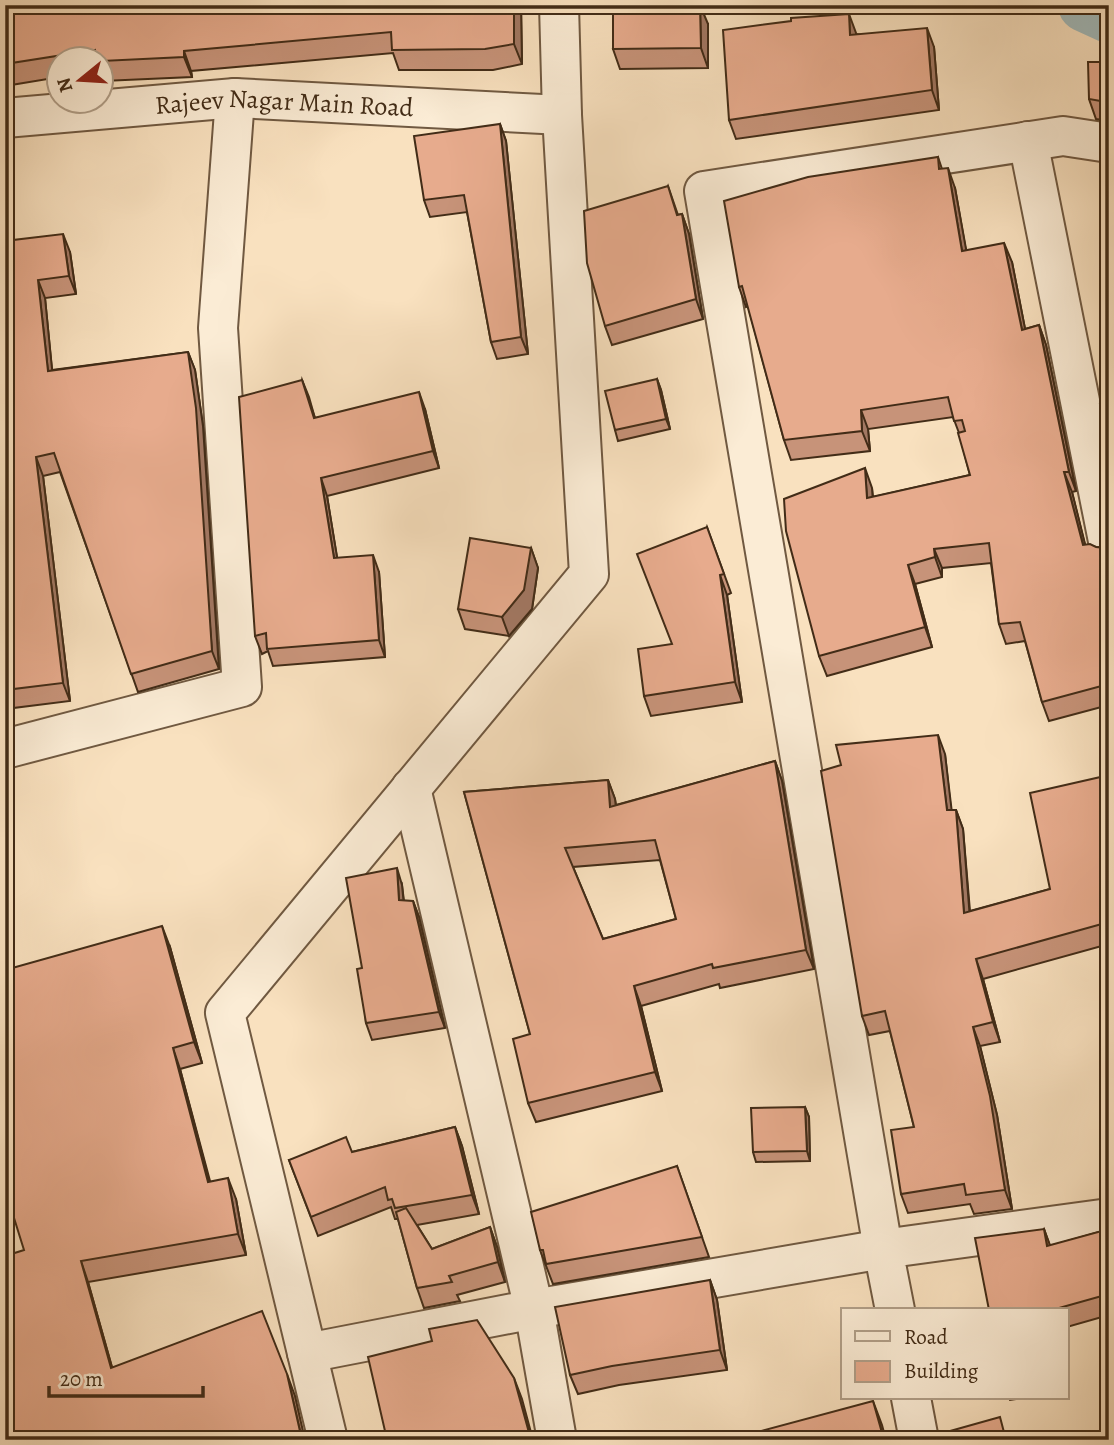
<svg xmlns="http://www.w3.org/2000/svg" width="1114" height="1445" font-family="Alegreya,serif">
  <rect width="100%" height="100%" fill="#f9e1bf"/>
  <filter id="stains"><feTurbulence type="fractalNoise" baseFrequency=".00286" numOctaves="4"/><feColorMatrix values="0 0 0 0 .2 0 0 0 0 .09 0 0 0 0 .02 0 0 0 .5 -.17"/></filter>
  <radialGradient id="worn" r=".72"><stop offset=".6" stop-color="#630" stop-opacity="0"/><stop offset="1" stop-color="#630" stop-opacity=".3"/></radialGradient>
  <g fill="none" stroke-linecap="round" stroke-linejoin="round">
    <polyline stroke="#a2bbbc" stroke-width="54" points="1085,5 1109,16"/>
    <g stroke="#705941" stroke-width="42">
      <g id="minor">
        <path id="s1" d="M5 118 235 98 562 115"/>
        <polyline points="1028,141 1109,546"/>
        <polyline points="5,749 242,687 218,328 235,98"/>
        <polyline points="411,788 534,1309 557,1440"/>
        <polyline points="895,1310 883,1249 1109,1218"/>
        <polyline points="307,1353 534,1309 883,1249 704,191 1063,136 1109,143"/>
        <polyline points="911,1398 919,1440"/>
      </g>
    </g>
    <g stroke="#705941" stroke-width="42">
      <polyline id="tertiary" points="328,1440 225,1013 589,574 562,115 559,5"/>
    </g>
    <use href="#minor" stroke="#fbecd5" stroke-width="38"/>
    <use href="#tertiary" stroke="#fbecd5" stroke-width="38"/>
  </g>
  <g fill="#c79379" stroke="#422c17" stroke-width="2" fill-rule="evenodd">
    <polygon points="5,5 521,5 522,64 493,70 399,70 393,53 191,71 192,77 103,81 102,78 102,60 60,60 60,77 5,86"/>
    <polygon points="708,24 708,68 620,69 613,49"/>
    <polygon points="856,34 934,47 939,110 736,139 729,120"/>
    <polygon points="1109,62 1109,121 1096,119 1089,99"/>
    <polygon points="500,124 506,141 528,354 497,359 491,342 467,212 430,217 424,200"/>
    <polygon points="938,157 942,169 955,188 966,251 1012,262 1025,329 1039,325 1046,345 1076,491 1072,492 1085,545 1096,547 1105,548 1109,558 1109,705 1049,721 1042,702 1025,641 1006,644 999,624 991,563 942,568 942,577 915,584 932,647 827,676 819,656 872,488 873,497 970,475 959,433 953,417 868,429 870,451 791,460 784,440 748,306 746,307 739,287"/>
    <polygon points="668,186 678,215 682,214 689,234 703,319 612,345 605,326"/>
    <polygon points="5,241 70,252 76,294 45,298 52,370 188,352 195,370 203,426 219,669 138,692 60,472 43,476 70,701 5,709"/>
    <polygon points="657,379 661,390 670,429 618,441 615,430"/>
    <polygon points="302,380 315,418 425,409 439,468 327,496 337,558 379,572 385,657 273,666 268,651 262,654 255,636"/>
    <polygon points="707,527 731,593 727,595 742,702 651,716 644,696 672,644"/>
    <polygon points="531,548 538,568 532,609 509,636 465,629 458,609"/>
    <polygon points="945,754 951,810 956,810 963,829 970,911 1050,889 1109,785 1109,944 983,979 1000,1042 980,1046 997,1115 1012,1209 974,1214 970,1204 908,1213 901,1194 914,1127 890,1031 869,1035 862,1016"/>
    <path d="M775 761 782 781 814 969 720 988 719 984 641 1006 662 1091 536 1122 528 1103 530 1034 464 792 608 780 615 799 616 805ZM660 860 676 919 603 939 573 867Z"/>
    <polygon points="402,885 404,901 413,901 419,917 445,1028 372,1040 366,1023 362,968"/>
    <polygon points="170,947 202,1063 180,1069 210,1181 236,1199 246,1255 88,1282 112,1367 295,1396 5,1440 24,1250"/>
    <polygon points="805,1107 809,1117 810,1161 756,1162 753,1152"/>
    <polygon points="455,1127 462,1146 479,1214 417,1225 432,1249 490,1227 497,1247 505,1282 457,1295 460,1301 424,1308 417,1288 398,1219 395,1219 391,1207 318,1236 289,1160 352,1152"/>
    <polygon points="677,1166 709,1257 553,1284 540,1250"/>
    <polygon points="1044,1229 1050,1246 1109,1229 1109,1315 1067,1327 1067,1310 989,1310"/>
    <polygon points="710,1280 717,1300 727,1370 619,1385 578,1394 570,1375"/>
    <polygon points="1009,1398 1023,1398 1010,1400"/>
  </g>
  <g fill="#a27863" stroke="#422c17" stroke-width="2">
    <polygon points="514,5 521,5 522,64 514,44"/>
    <polygon points="700,5 708,24 708,68 701,48"/>
    <polygon points="849,14 856,33 858,54 850,35"/>
    <polygon points="927,28 934,47 939,110 932,90"/>
    <polygon points="184,51 191,71 192,77 184,57"/>
    <polygon points="500,124 506,141 528,354 521,337"/>
    <polygon points="948,168 955,188 970,271 962,251"/>
    <polygon points="682,214 689,234 703,319 696,299"/>
    <polygon points="63,234 70,252 76,294 69,276"/>
    <polygon points="1004,243 1012,262 1029,349 1022,330"/>
    <polygon points="38,280 45,298 54,389 48,371"/>
    <polygon points="1039,325 1046,345 1076,491 1069,472"/>
    <polygon points="188,352 195,370 203,426 219,669 212,651"/>
    <polygon points="657,379 661,390 670,429 666,419"/>
    <polygon points="302,380 309,397 320,436 314,418"/>
    <polygon points="419,392 425,409 439,468 433,451"/>
    <polygon points="861,410 868,429 870,451 862,431"/>
    <polygon points="36,457 43,476 70,701 63,683"/>
    <polygon points="865,468 872,488 874,517 867,498"/>
    <polygon points="1064,472 1072,492 1090,564 1083,545"/>
    <polygon points="321,478 327,496 340,575 334,558"/>
    <polygon points="531,548 538,568 532,609 509,636 502,617"/>
    <polygon points="1105,548 1109,558 1109,577"/>
    <polygon points="934,549 942,568 942,577 935,557"/>
    <polygon points="373,555 379,572 385,657 379,640"/>
    <polygon points="908,565 915,584 932,647 925,627"/>
    <polygon points="720,575 727,595 742,702 735,682"/>
    <polygon points="938,735 945,754 954,830 947,810"/>
    <polygon points="775,761 782,781 814,969 806,950"/>
    <polygon points="608,780 615,799 618,826 610,807"/>
    <polygon points="956,810 963,829 971,932 964,913"/>
    <polygon points="397,868 402,885 405,917 399,900"/>
    <polygon points="413,901 419,917 445,1028 439,1012"/>
    <polygon points="162,926 170,947 202,1063 194,1042"/>
    <polygon points="976,959 983,979 1000,1042 993,1022"/>
    <polygon points="634,986 641,1006 662,1091 655,1072"/>
    <polygon points="973,1027 980,1046 997,1115 1012,1209 1005,1190"/>
    <polygon points="173,1048 180,1069 215,1203 208,1182"/>
    <polygon points="805,1107 809,1117 810,1161 807,1151"/>
    <polygon points="455,1127 462,1146 479,1214 472,1195"/>
    <polygon points="228,1178 236,1199 246,1255 238,1234"/>
    <polygon points="490,1227 497,1247 505,1282 498,1262"/>
    <polygon points="1044,1229 1051,1248 1047,1246"/>
    <polygon points="81,1261 88,1282 118,1389 111,1368"/>
    <polygon points="710,1280 717,1300 727,1370 720,1350"/>
    <polygon points="287,1374 295,1396 305,1440 302,1440"/>
    <polygon points="514,1378 522,1399 533,1440 531,1440"/>
    <polygon points="873,1401 882,1425 886,1440 884,1440"/>
  </g>
  <g fill="#e7ab8d" stroke="#422c17" stroke-width="2" fill-rule="evenodd">
    <polygon points="5,5 514,5 514,44 485,49 392,50 391,32 184,51 184,57 102,61 102,60 95,60 95,50 5,64"/>
    <polygon points="700,5 701,48 613,49 613,6"/>
    <polygon points="849,14 850,35 927,28 932,90 729,120 723,30 791,21 791,18"/>
    <polygon points="1088,62 1109,62 1109,104 1106,102 1089,99"/>
    <polygon points="500,124 521,337 491,342 464,195 424,200 414,136"/>
    <polygon points="938,157 939,169 948,168 962,251 1004,243 1022,330 1039,325 1069,472 1064,472 1083,545 1090,544 1096,547 1105,548 1109,577 1109,684 1042,702 1020,622 999,624 989,543 934,549 935,557 908,565 925,627 819,656 786,531 784,499 865,468 867,498 970,475 958,433 965,431 962,420 954,421 948,397 861,410 862,431 784,440 742,286 739,287 724,201 808,177"/>
    <polygon points="668,186 677,215 682,214 696,299 605,326 587,263 584,211"/>
    <polygon points="1109,229 1109,241 1105,230"/>
    <polygon points="63,234 69,276 38,280 48,371 188,352 196,408 212,651 131,674 54,453 36,457 63,683 5,690 5,241"/>
    <polygon points="657,379 666,419 615,430 605,391"/>
    <polygon points="302,380 314,418 419,392 433,451 321,478 334,558 373,555 379,640 267,649 266,633 255,636 239,397"/>
    <polygon points="1109,402 1109,449 1100,404"/>
    <polygon points="707,527 724,574 720,575 735,682 644,696 638,649 672,644 637,554"/>
    <polygon points="470,538 531,548 524,590 502,617 458,609"/>
    <polygon points="938,735 947,810 956,810 964,913 1050,889 1030,793 1105,776 1109,791 1109,922 976,959 993,1022 973,1027 990,1096 1005,1190 966,1195 964,1184 901,1194 891,1130 914,1127 885,1011 862,1016 821,771 841,765 836,745"/>
    <path d="M775 761 806 950 713 968 712 964 634 986 655 1072 528 1103 513 1039 530 1034 464 792 608 780 610 807ZM655 840 676 919 603 939 565 848Z"/>
    <polygon points="397,868 399,900 413,901 439,1012 366,1023 357,969 362,968 346,878"/>
    <polygon points="162,926 194,1042 173,1048 208,1182 228,1178 238,1234 81,1261 111,1368 262,1311 287,1374 302,1440 5,1440 5,1256 24,1250 5,1189 5,970"/>
    <polygon points="805,1107 807,1151 753,1152 751,1108"/>
    <polygon points="455,1127 472,1195 395,1208 392,1199 388,1200 385,1187 311,1217 289,1160 346,1137 352,1152"/>
    <polygon points="677,1166 702,1237 546,1264 543,1250 540,1250 531,1212"/>
    <polygon points="406,1208 432,1249 490,1227 498,1262 449,1276 452,1282 417,1288 396,1212"/>
    <polygon points="1044,1229 1047,1246 1109,1229 1109,1294 1052,1310 989,1310 975,1238"/>
    <polygon points="710,1280 720,1350 612,1366 570,1375 555,1307"/>
    <polygon points="477,1320 514,1378 531,1440 353,1440 385,1431 368,1357 432,1341 429,1329"/>
    <polygon points="873,1401 884,1440 736,1440 735,1438"/>
    <polygon points="1000,1417 1006,1440 918,1440"/>
  </g>
  <g text-anchor="middle" dominant-baseline="central" stroke-width="6" stroke-linejoin="round" paint-order="stroke">
    <g font-size="26" fill="#422c17" stroke="#fbecd5">
      <text stroke="none"><textPath href="#s1" startOffset="280">Rajeev Nagar Main Road</textPath></text>
    </g>
  </g>
  <rect width="1114" height="1445" fill="none" stroke="#f9e1bf" stroke-width="28"/>
  <rect x="7" y="7" width="1100" height="1431" fill="none" stroke="#422c17" stroke-width="3.5"/>
  <rect x="14" y="14" width="1086" height="1417" fill="none" stroke="#422c17" stroke-width="2"/>
  <rect x="841" y="1308" width="228" height="91" fill="#fbecd5" stroke="#b19f89" stroke-width="2"/>
  <rect x="855" y="1331" width="35" height="10" fill="#fbecd5" stroke="#b19f89" stroke-width="2"/>
  <text x="904" y="1344" font-size="21" fill="#422c17">Road</text>
  <rect x="855" y="1361" width="35" height="21" fill="#e7ab8d" stroke="#b19f89" stroke-width="2"/>
  <text x="904" y="1378" font-size="21" fill="#422c17">Building</text>
  <g transform="translate(80 80) rotate(252)"><circle r="33" fill="#fbecd5" stroke="#b19f89" stroke-width="2"/>
  <path d="M0-5L12 26L0 18L-12 26Z" fill="#8f2418"/>
  <text y="-10" font-size="19" font-weight="bold" text-anchor="middle" fill="#422c17">N</text>
  </g>
  <path d="M49 1386v10h154v-10" fill="none" stroke="#422c17" stroke-width="3.5"/>
  <text x="60" y="1386" font-size="21" fill="#422c17" stroke="#fbecd5" stroke-width="5" paint-order="stroke">20 m</text>
  <rect width="100%" height="100%" filter="url(#stains)"/>
  <rect width="100%" height="100%" fill="url(#worn)"/>
</svg>
